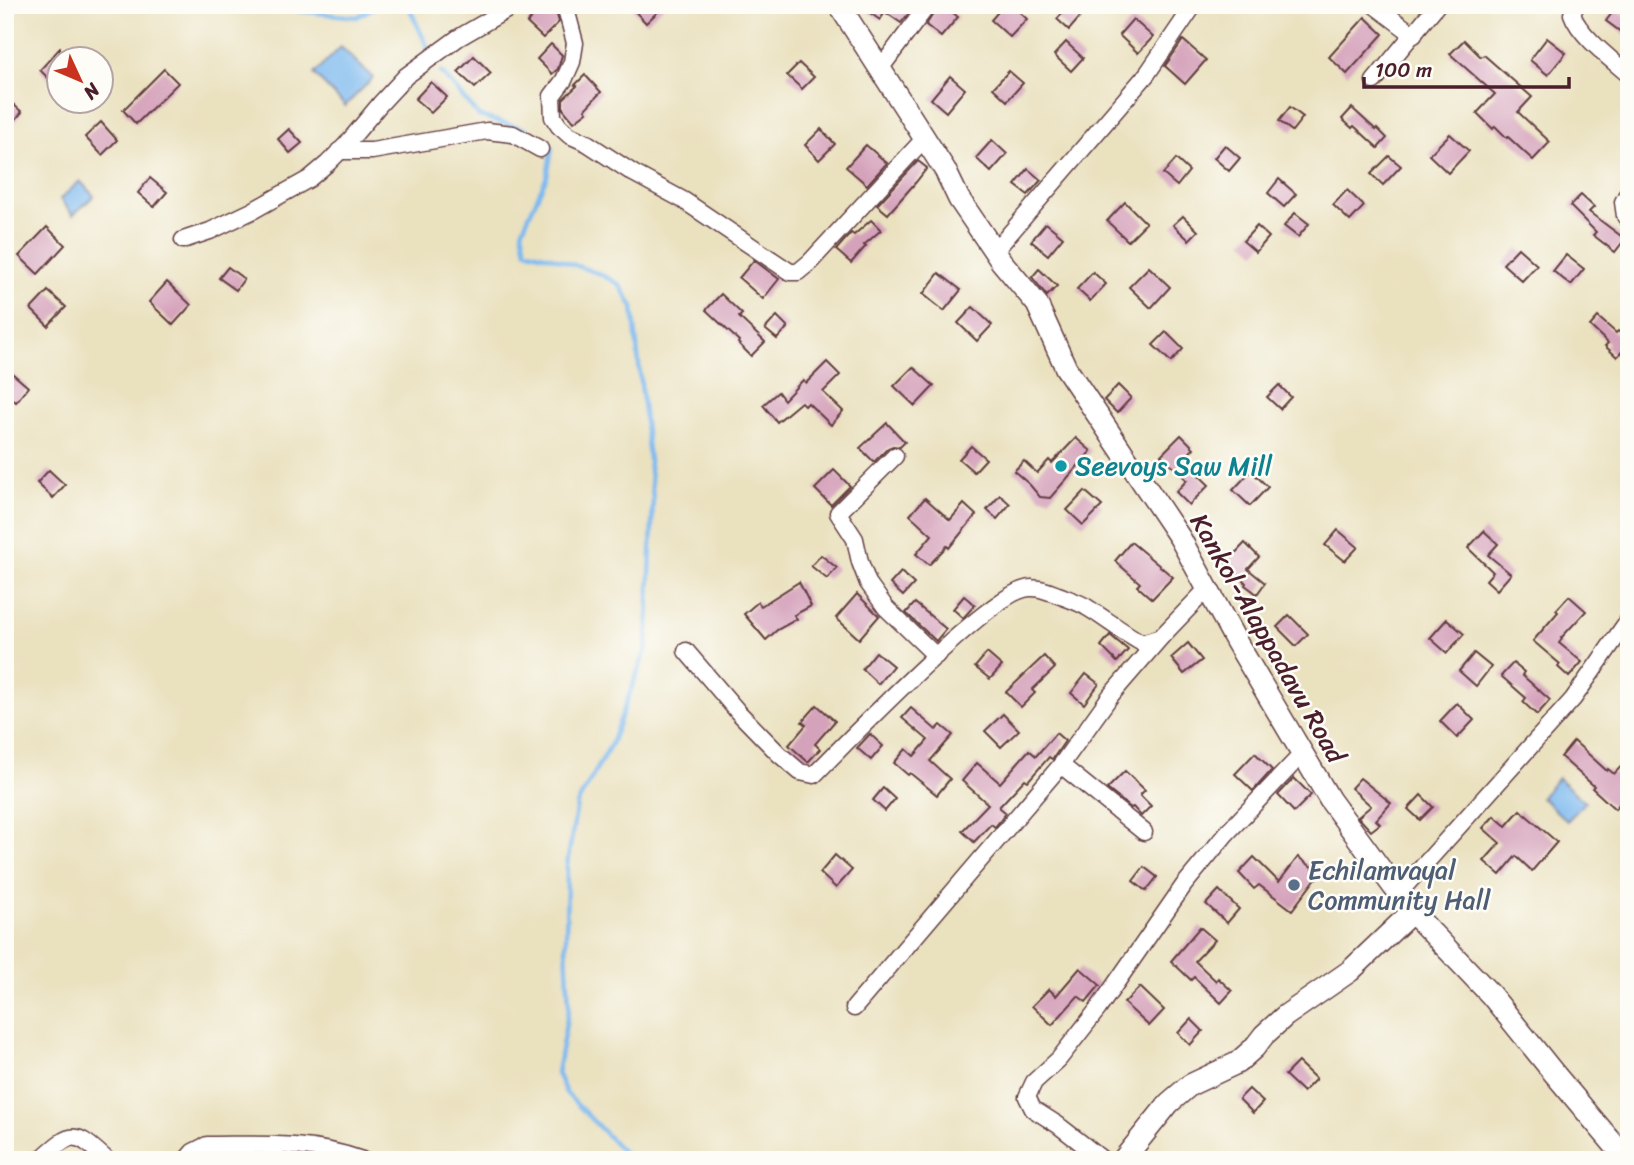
<svg xmlns="http://www.w3.org/2000/svg" width="1634" height="1165" font-family="Sriracha,sans-serif">
  <rect width="100%" height="100%" fill="#fdfcf7"/>
  <filter id="ink" filterUnits="userSpaceOnUse"><feTurbulence type="fractalNoise" baseFrequency=".0143" numOctaves="2"/><feDisplacementMap in="SourceGraphic" scale="14" xChannelSelector="R" yChannelSelector="G"/><feConvolveMatrix kernelMatrix="1 2 1 2 8 2 1 2 1" color-interpolation-filters="sRGB"/></filter>
  <filter id="wash" filterUnits="userSpaceOnUse"><feTurbulence type="fractalNoise" baseFrequency=".00686" numOctaves="4" result="noise"/><feDisplacementMap in="SourceGraphic" scale="28" xChannelSelector="R" yChannelSelector="G"/><feGaussianBlur stdDeviation="1.57" result="paint"/><feColorMatrix in="noise" values="0 0 0 0 0 0 0 0 0 0 0 0 0 0 0 0 0 1.4 0 .05"/><feComposite in="paint" operator="in"/></filter>
  <g filter="url(#wash)">
    <rect width="100%" height="100%" fill="#eae1bf"/>
    <g fill="#7db9ef" stroke="#646c8d" stroke-width="2">
      <polygon points="341,47 373,78 345,106 314,74"/>
      <polygon points="80,181 94,196 73,215 60,199"/>
      <polygon points="1558,778 1585,802 1567,821 1541,797"/>
    </g>
    <g fill="none" stroke-linecap="round" stroke-linejoin="round">
      <g stroke="#7db9ef" stroke-width="4.5">
        <polyline points="292,5 298,11 357,17 378,5"/>
        <polyline points="408,5 428,48"/>
        <polyline points="441,72 479,116 525,129 552,148 547,176 522,231 526,250 552,257 600,274 619,284 633,307 653,499 647,647 611,744 577,804 567,865 566,947 569,1007 557,1073 566,1093 631,1160"/>
      </g>
    </g>
    <g id="blocks">
      <g fill="#d5a2bb">
        <polygon points="544,5 547,5 557,15 559,22 543,38 527,23"/>
        <polygon points="629,5 665,5 646,23"/>
        <polygon points="859,5 905,5 911,10 901,23 885,12 880,20"/>
        <polygon points="939,5 944,5 958,17 941,37 926,25"/>
        <polygon points="1004,5 1012,5 1027,19 1010,37 991,20"/>
        <polygon points="1069,6 1081,16 1069,30 1057,19"/>
        <polygon points="1615,9 1629,19 1629,38 1606,21"/>
        <polygon points="1365,17 1383,34 1347,74 1329,57"/>
        <polygon points="1133,19 1153,37 1138,53 1119,35"/>
        <polygon points="1547,38 1566,53 1548,75 1530,60"/>
        <polygon points="1183,40 1206,60 1185,84 1165,66"/>
        <polygon points="1464,40 1481,57 1484,55 1532,97 1518,112 1550,142 1533,160 1508,137 1507,138 1495,126 1493,129 1477,113 1495,94 1450,54"/>
        <polygon points="1066,42 1083,58 1071,71 1054,55"/>
        <polygon points="551,44 562,55 558,69 552,74 537,59"/>
        <polygon points="60,48 60,78 54,84 40,70"/>
        <polygon points="474,56 491,73 475,88 458,72"/>
        <polygon points="799,63 814,77 802,89 787,75"/>
        <polygon points="164,69 178,83 136,124 123,110"/>
        <polygon points="1009,71 1023,83 1007,101 993,88"/>
        <polygon points="585,75 601,92 585,109 587,112 574,122 563,109 563,99 577,86 575,85"/>
        <polygon points="950,76 965,89 946,112 931,99"/>
        <polygon points="431,82 447,97 431,113 415,99"/>
        <polygon points="5,97 22,112 12,124 5,119"/>
        <polygon points="1290,107 1303,117 1292,131 1279,121"/>
        <polygon points="1352,108 1376,130 1377,128 1387,138 1378,148 1354,126 1352,128 1342,119"/>
        <polygon points="101,122 117,140 102,155 85,137"/>
        <polygon points="289,129 302,143 290,153 278,139"/>
        <polygon points="821,129 835,144 819,160 805,145"/>
        <polygon points="1450,134 1469,151 1448,173 1429,155"/>
        <polygon points="992,140 1007,154 991,172 976,158"/>
        <polygon points="866,145 887,163 867,185 846,167"/>
        <polygon points="1225,145 1240,158 1229,171 1214,158"/>
        <polygon points="1389,156 1401,166 1383,185 1371,174"/>
        <polygon points="1176,159 1189,171 1177,186 1163,174"/>
        <polygon points="918,161 927,168 916,182 888,214 877,205"/>
        <polygon points="1028,169 1041,180 1028,195 1015,185"/>
        <polygon points="150,178 167,192 154,207 138,193"/>
        <polygon points="1279,179 1296,194 1284,207 1268,193"/>
        <polygon points="1347,190 1364,206 1350,221 1333,205"/>
        <polygon points="1581,195 1594,207 1589,212 1625,239 1615,252 1593,235 1596,232 1570,206"/>
        <polygon points="1125,202 1146,223 1128,241 1107,221"/>
        <polygon points="1295,213 1309,224 1298,237 1284,226"/>
        <polygon points="1183,216 1198,231 1189,240 1173,225"/>
        <polygon points="871,220 881,230 864,245 866,246 851,263 836,250 851,233 854,235"/>
        <polygon points="1046,223 1063,237 1048,255 1031,241"/>
        <polygon points="1257,226 1269,237 1256,252 1243,241"/>
        <polygon points="47,227 65,245 38,274 19,256"/>
        <polygon points="1518,248 1537,265 1522,281 1503,264"/>
        <polygon points="1566,255 1584,269 1571,285 1553,271"/>
        <polygon points="754,260 779,279 763,299 739,278"/>
        <polygon points="228,267 244,279 236,290 219,278"/>
        <polygon points="1149,267 1170,287 1151,308 1129,287"/>
        <polygon points="1039,269 1057,286 1047,296 1032,277"/>
        <polygon points="1093,272 1106,284 1090,301 1077,289"/>
        <polygon points="939,273 961,290 944,311 923,294"/>
        <polygon points="167,282 191,305 173,325 149,302"/>
        <polygon points="48,291 66,307 48,326 31,309"/>
        <polygon points="721,294 742,314 739,317 765,342 751,356 738,343 739,341 706,310"/>
        <polygon points="973,307 992,325 977,341 958,323"/>
        <polygon points="777,316 788,327 777,339 765,329"/>
        <polygon points="1598,317 1616,333 1618,331 1629,340 1629,344 1617,357 1605,346 1608,343 1590,326"/>
        <polygon points="1166,332 1183,349 1171,362 1153,345"/>
        <polygon points="827,362 840,375 823,392 843,411 831,425 808,403 805,406 801,402 777,422 763,405 778,392 784,400 803,380 806,383"/>
        <polygon points="913,367 934,386 915,406 894,386"/>
        <polygon points="13,374 28,387 16,402 5,393 5,383"/>
        <polygon points="1118,385 1131,398 1117,413 1104,400"/>
        <polygon points="1279,385 1291,397 1280,409 1267,397"/>
        <polygon points="887,423 905,442 900,447 893,446 888,448 874,462 860,448"/>
        <polygon points="1181,435 1194,448 1183,460 1209,485 1189,505 1176,492 1187,480 1161,455"/>
        <polygon points="1076,438 1091,451 1050,498 1040,497 1030,485 1014,471 1024,461 1037,473 1049,460 1052,463"/>
        <polygon points="971,446 986,459 974,472 959,459"/>
        <polygon points="49,470 65,485 53,498 37,483"/>
        <polygon points="834,470 850,486 831,505 815,489"/>
        <polygon points="1251,471 1268,487 1250,506 1233,490"/>
        <polygon points="1085,491 1102,506 1083,525 1067,510"/>
        <polygon points="1000,495 1010,504 997,519 987,510"/>
        <polygon points="925,498 950,520 964,504 976,515 949,548 947,546 929,565 916,554 932,535 910,515"/>
        <polygon points="1338,530 1358,547 1345,561 1325,545"/>
        <polygon points="1484,531 1498,544 1488,555 1511,574 1497,590 1486,580 1493,572 1468,548"/>
        <polygon points="1131,542 1173,577 1152,599 1137,586 1140,583 1115,561"/>
        <polygon points="1245,543 1259,557 1248,569 1265,583 1257,594 1245,585 1246,583 1226,563"/>
        <polygon points="821,555 837,568 827,579 811,566"/>
        <polygon points="901,572 914,584 903,596 890,584"/>
        <polygon points="799,582 811,606 794,615 797,619 777,630 766,640 744,614 758,602 761,606"/>
        <polygon points="857,594 879,616 859,639 836,618"/>
        <polygon points="964,596 975,605 963,618 953,609"/>
        <polygon points="1569,596 1586,611 1561,638 1562,639 1559,643 1582,662 1569,677 1558,667 1560,664 1533,641 1558,612 1556,610"/>
        <polygon points="915,603 946,629 936,641 906,613"/>
        <polygon points="1289,615 1308,634 1296,646 1277,627"/>
        <polygon points="1447,619 1464,634 1447,653 1430,638"/>
        <polygon points="1110,635 1128,650 1117,662 1101,646"/>
        <polygon points="1188,643 1202,660 1184,674 1171,658"/>
        <polygon points="876,652 893,666 878,684 862,669"/>
        <polygon points="987,653 1002,666 990,679 975,667"/>
        <polygon points="1474,653 1491,667 1476,686 1459,671"/>
        <polygon points="1044,656 1055,668 1032,690 1035,693 1021,707 1006,692"/>
        <polygon points="1513,663 1524,672 1522,675 1550,700 1537,715 1523,702 1526,698 1501,676"/>
        <polygon points="1086,674 1099,684 1084,704 1071,693"/>
        <polygon points="1457,703 1474,720 1457,738 1440,721"/>
        <polygon points="817,705 835,721 815,744 820,749 808,762 789,745 806,725 802,722"/>
        <polygon points="911,708 936,730 941,725 953,735 930,761 950,779 937,795 910,773 908,775 894,763 906,749 914,756 928,740 902,718"/>
        <polygon points="1003,714 1019,730 1001,747 985,731"/>
        <polygon points="1056,733 1065,741 1054,757 1052,759 1049,757 1028,781 1025,779 999,807 1006,813 995,827 991,824 974,842 962,831 988,804 962,781 977,763 1000,783 1029,750 1036,756"/>
        <polygon points="870,734 883,746 871,760 857,748"/>
        <polygon points="1574,741 1607,771 1608,769 1614,774 1629,758 1629,793 1615,809 1592,788 1594,786 1561,757"/>
        <polygon points="1255,753 1272,770 1253,791 1235,774"/>
        <polygon points="1125,771 1145,790 1140,795 1151,806 1141,816 1133,807 1131,808 1107,789"/>
        <polygon points="1294,778 1311,795 1294,812 1278,795"/>
        <polygon points="1360,778 1391,803 1376,820 1380,824 1371,831 1358,817 1371,806 1351,788"/>
        <polygon points="883,788 895,799 885,811 873,800"/>
        <polygon points="1421,795 1433,807 1420,820 1408,809"/>
        <polygon points="1520,810 1557,842 1532,871 1516,856 1500,875 1484,861 1500,843 1483,828 1494,816 1506,826"/>
        <polygon points="835,855 852,870 836,888 820,873"/>
        <polygon points="1254,857 1279,882 1298,857 1320,873 1292,910 1259,885 1254,889 1239,873"/>
        <polygon points="1144,867 1157,877 1146,891 1133,881"/>
        <polygon points="1219,890 1239,909 1227,923 1206,904"/>
        <polygon points="1200,927 1215,940 1195,961 1216,981 1218,978 1232,991 1221,1003 1194,977 1191,980 1171,961"/>
        <polygon points="1080,968 1100,985 1086,1002 1078,996 1052,1025 1032,1006 1049,989 1056,996"/>
        <polygon points="1140,987 1164,1010 1149,1026 1124,1003"/>
        <polygon points="1191,1019 1203,1031 1190,1045 1178,1033"/>
        <polygon points="1298,1062 1316,1079 1303,1092 1285,1075"/>
        <polygon points="1249,1089 1263,1102 1253,1113 1239,1099"/>
      </g>
    </g>
  </g>
  <g filter="url(#ink)">
    <use href="#blocks" fill-opacity="0" stroke="#623c41" stroke-width="2"/>
    <g fill="none" stroke-linecap="round" stroke-linejoin="round">
      <g stroke="#623c41" stroke-width="19">
        <g id="street">
          <polyline points="565,5 575,43 572,62 564,80 552,96 553,117 559,126 569,135 587,143 633,173 683,200 790,272 798,272 810,262 924,139"/>
          <polyline points="1374,5 1414,35"/>
          <path d="M1576 5 1572 14C1579 35 1612 60 1629 75"/>
          <polyline points="880,69 928,5"/>
          <polyline points="1374,81 1437,5"/>
          <polyline points="339,151 372,151 487,131 513,134 540,149"/>
          <polyline points="1629,191 1623,202 1625,216 1629,220"/>
          <polyline points="183,240 210,231 252,211 309,179 328,163 345,146 380,104 406,76 458,38 515,5"/>
          <polyline points="994,252 1147,74 1194,5"/>
          <polyline points="895,456 838,513 855,539 860,562 868,583 886,608 936,656"/>
          <path d="M686 651 739 713 779 754 800 772 814 775C845 744 998 584 1032 588 1041 588 1050 592 1058 595 1068 599 1079 602 1088 608 1106 619 1122 632 1142 643L1161 637 1208 588"/>
          <polyline points="1061,765 1144,832"/>
          <polyline points="1398,894 1573,699 1629,619"/>
          <polyline points="854,1008 1061,765 1111,695 1161,637"/>
          <path d="M40 1160C73 1130 74 1130 107 1160"/>
          <path d="M186 1160 193 1152 207 1145C260 1145 311 1141 362 1160"/>
          <polyline points="1103,1160 1058,1125 1033,1109 1027,1097 1034,1082 1059,1059 1098,1009 1184,885 1226,834 1302,754"/>
        </g>
      </g>
      <g stroke="#623c41" stroke-width="24">
        <g id="secondary">
          <polyline points="839,5 945,170 959,199 1001,261 1037,304 1066,368 1180,538 1237,643 1330,800 1412,912 1491,995 1553,1072 1627,1160"/>
          <polyline points="1123,1160 1169,1103 1190,1085 1237,1063 1254,1048 1264,1035 1285,1016 1350,971 1412,912"/>
        </g>
      </g>
      <use href="#street" stroke="#fff" stroke-width="16"/>
      <use href="#secondary" stroke="#fff" stroke-width="21"/>
    </g>
  </g>
  <circle fill="#0f9aa8" stroke="#fdfcf7" stroke-width="2.5" cx="1061" cy="466" r="7"/>
  <circle fill="#5c6f8a" stroke="#fdfcf7" stroke-width="2.5" cx="1294" cy="885" r="7"/>
  <g text-anchor="middle" dominant-baseline="central" stroke-width="5" stroke-linejoin="round" paint-order="stroke">
    <g font-size="26" fill="#0d838f" stroke="#fdfcf7" text-anchor="start">
      <text x="1075" y="466">Seevoys Saw Mill</text>
    </g>
    <g font-size="26" fill="#4a1f2b" stroke="#fdfcf7">
      <text transform="translate(1268 638) rotate(60)">Kankol-Alappadavu Road</text>
    </g>
    <g font-size="26" fill="#4e5e75" stroke="#fdfcf7" text-anchor="start">
      <text x="1308" y="870">Echilamvayal<tspan x="1308" dy="30">Community Hall</tspan></text>
    </g>
  </g>
  <rect width="1634" height="1165" fill="none" stroke="#fdfcf7" stroke-width="28"/>
  <g transform="translate(80 80) rotate(134)"><circle r="33" fill="#fdfcf7" stroke="#b5a4a5" stroke-width="2"/>
  <path d="M0-5L12 26L0 18L-12 26Z" fill="#c8321e"/>
  <text y="-10" font-size="19" font-weight="bold" text-anchor="middle" fill="#4a1f2b">N</text>
  </g>
  <path d="M1364 77v10h205v-10" fill="none" stroke="#4a1f2b" stroke-width="3.5"/>
  <text x="1375" y="77" font-size="21" fill="#4a1f2b" stroke="#fdfcf7" stroke-width="5" paint-order="stroke">100 m</text>
</svg>
